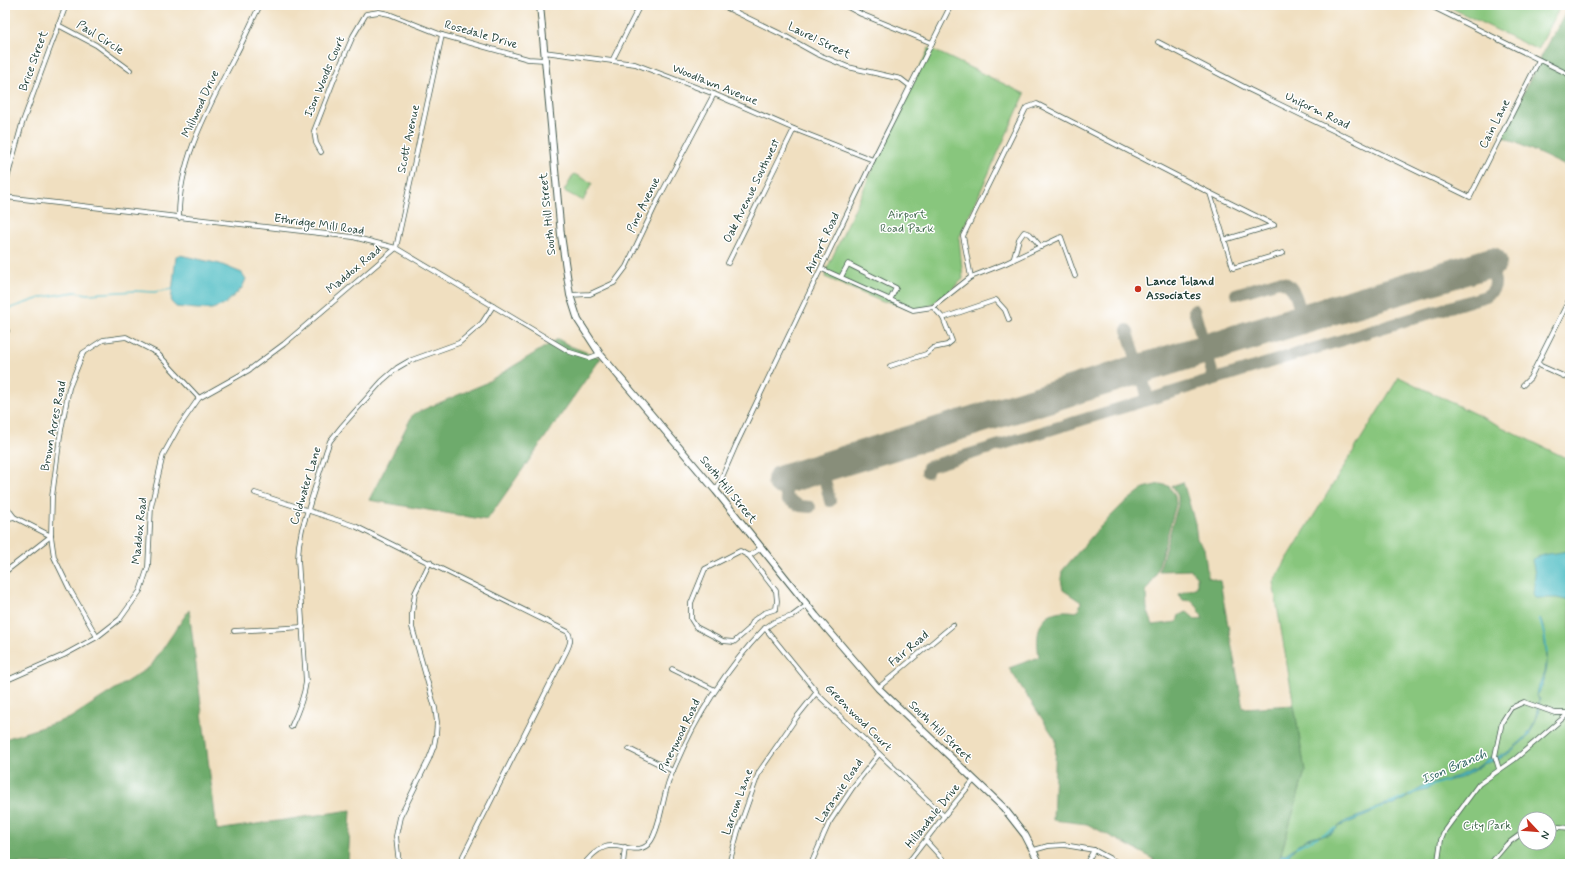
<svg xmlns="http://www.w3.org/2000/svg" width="1575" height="869" font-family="Mynerve,sans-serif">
  <rect width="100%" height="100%" fill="#fff"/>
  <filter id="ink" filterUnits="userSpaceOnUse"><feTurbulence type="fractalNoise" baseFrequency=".025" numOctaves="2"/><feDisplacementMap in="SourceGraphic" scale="8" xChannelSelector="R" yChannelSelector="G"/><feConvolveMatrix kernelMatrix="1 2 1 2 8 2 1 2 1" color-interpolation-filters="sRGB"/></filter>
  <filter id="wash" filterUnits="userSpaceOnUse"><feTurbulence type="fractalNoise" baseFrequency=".012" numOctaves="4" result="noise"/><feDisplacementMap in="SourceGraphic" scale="16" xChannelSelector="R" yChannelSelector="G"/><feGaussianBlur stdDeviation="0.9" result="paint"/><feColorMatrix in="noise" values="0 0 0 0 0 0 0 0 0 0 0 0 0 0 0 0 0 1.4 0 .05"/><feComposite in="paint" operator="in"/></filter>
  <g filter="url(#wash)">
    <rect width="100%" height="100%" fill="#f0dfc0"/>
    <g fill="#88c67d" stroke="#548258" fill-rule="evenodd">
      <polygon points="1445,5 1561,5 1538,50"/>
      <path d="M929 48 1025 94 959 238 963 279C951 290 936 305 920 309 911 311 895 304 887 301L883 302 825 277 827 272 826 271Z"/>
      <polygon points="574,174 592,183 583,201 564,191"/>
      <path d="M1399 377 1570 460V864H1283L1279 861 1305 771 1273 582ZM1525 819H1549V843H1525Z"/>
    </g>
    <g fill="#6eab6c" stroke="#467450">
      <polygon points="1570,5 1570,168 1502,136 1540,59"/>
      <polygon points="558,339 570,346 601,358 487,520 369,500 413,414 484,384"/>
      <path d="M1183 482 1195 523 1197 539 1204 548 1208 577 1220 581 1243 708 1294 705 1305 771 1279 861 1274 864H1152L1154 859 1087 824 1053 820 1056 740 1009 668 1039 657C1034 626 1042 606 1077 612L1079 609 1081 602 1063 590 1061 579 1062 571 1099 528 1121 506 1144 488 1160 484 1169 486 1175 496 1176 504 1156 575 1146 591 1147 609 1153 625 1177 622 1179 615 1187 612 1196 620 1203 619 1198 608 1192 601 1182 600 1179 594 1197 587V577L1191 570 1159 571 1178 505V496L1172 486Z"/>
      <polygon points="189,610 217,830 351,810 348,864 5,864 5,739 70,718 151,666"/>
    </g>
    <g fill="#4fbdc4" stroke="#377d7c">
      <polygon points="180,255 220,264 242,273 246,279 242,288 224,305 212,309 197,309 176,307 171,302 176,256"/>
      <path d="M1566 551H1570V601L1557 598H1535L1533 595 1535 574 1532 560C1544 552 1553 555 1566 551Z"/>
      <path d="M1540 618C1545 628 1549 660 1546 672 1545 677 1542 682 1542 687L1539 691 1537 696 1540 699 1538 715 1529 736 1509 753 1498 760 1483 764 1470 773 1460 778 1434 784 1427 790 1415 793 1394 805 1379 807 1370 814 1338 827C1331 837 1324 835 1314 837 1303 839 1292 850 1287 858H1283L1281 854 1284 855 1308 838 1315 836 1327 835 1346 821 1370 812 1381 805 1399 801 1428 784C1436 785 1468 772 1477 767 1481 765 1482 762 1486 760 1493 757 1500 757 1506 753 1511 750 1524 739 1527 735 1535 725 1537 711 1539 699L1536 696 1537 689 1545 673 1547 657 1542 625 1538 620Z"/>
    </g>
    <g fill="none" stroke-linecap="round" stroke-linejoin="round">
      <g stroke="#4fbdc4" stroke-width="1.5">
        <polyline points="5,310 43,297 75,292 88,294 135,291 154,292 172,289"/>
        <polyline points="1539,618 1545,637 1547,653"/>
        <polyline points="1431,786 1448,780"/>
        <polyline points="1409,795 1418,791"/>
        <polyline points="1389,804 1405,797"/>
        <polyline points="1372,811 1382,807"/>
        <polyline points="1322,835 1336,828"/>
        <polyline points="1296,847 1318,837"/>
        <polyline points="1275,864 1283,856"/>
      </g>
      <g stroke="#888e7a" stroke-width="12">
        <path d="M1236 294 1279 281C1297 284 1298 305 1302 319"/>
        <polyline points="1194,310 1214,379"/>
        <polyline points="1127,330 1140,369 1148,399"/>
        <polyline points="822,468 830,501"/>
        <path d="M927 472 928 467 1486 296C1501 286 1495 276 1485 264"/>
        <polyline points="782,480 787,499 800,506 810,507"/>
      </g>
      <polyline stroke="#888e7a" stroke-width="30" points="782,480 1312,316 1492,262"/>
    </g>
  </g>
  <g filter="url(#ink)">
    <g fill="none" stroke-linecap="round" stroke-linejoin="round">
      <g stroke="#3e5549" stroke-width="5.5">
        <g id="minor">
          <polyline points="721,5 783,35 817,54 848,67 901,79 910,86"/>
          <polyline points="844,5 861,14 932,43"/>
          <polyline points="1429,5 1570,75"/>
          <polyline points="58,25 96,45 130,70"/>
          <polyline points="1158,42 1250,90 1470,197 1539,60"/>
          <polyline points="544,52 635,64 714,94 794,129 873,160"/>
          <polyline points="612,61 640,5"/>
          <polyline points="321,152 316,143 314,131 335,77 353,36 366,14 379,12 389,14 442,35 528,59 545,60"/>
          <polyline points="5,186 22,124 66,5"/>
          <polyline points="1210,193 1274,225 1224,240"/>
          <polyline points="5,197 353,237 396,248 570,352 589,358 600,354"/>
          <path d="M179 218C178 161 208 109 233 60 243 42 251 23 260 5"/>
          <polyline points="1013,260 1019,239 1024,232 1030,234 1041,247"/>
          <polyline points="728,263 794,129"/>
          <polyline points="822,269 913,310 933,307 971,277 963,236 1026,108 1037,104 1210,193 1233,268 1283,253"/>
          <polyline points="841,277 848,264 896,288 890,300"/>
          <polyline points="971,277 1004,264 1061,237 1075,276"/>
          <polyline points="570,295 590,294 614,283 626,267 659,198 714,94"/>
          <polyline points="943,318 996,300 1005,310 1009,320"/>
          <polyline points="5,330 7,331 5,334"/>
          <polyline points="1538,363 1541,366 1570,379"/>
          <polyline points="890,366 926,354 933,348 947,345 952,341 943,318 933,307"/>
          <polyline points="1523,385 1530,378 1570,298"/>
          <polyline points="716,491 736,445 873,160 951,5"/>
          <path d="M255 493 355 526 568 632C572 639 570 644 566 652L459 864"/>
          <polyline points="5,508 8,509 14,517 51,536 5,572"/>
          <polyline points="5,519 14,517"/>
          <polygon points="740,551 749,556 776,591 777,601 776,609 764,613 754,620 749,629 734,642 723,641 696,627 691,619 691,603 705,569"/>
          <polyline points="749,556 761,548"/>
          <polyline points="765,628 816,691 816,693 944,816"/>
          <polyline points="234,631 303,627"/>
          <polyline points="97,637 69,588 54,557 51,536 52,497 60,436 69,388 83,353 103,340 126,337 157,353 199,398"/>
          <polyline points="672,669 715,690"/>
          <polyline points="5,681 64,655 97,637 120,619 140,591 148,567 151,507 163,455 178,428 199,398 249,370 284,344 396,248 442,35"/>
          <polyline points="878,688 953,625"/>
          <path d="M291 727C298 712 304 698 306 682L298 559 299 545 302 529 326 452 330 441 342 426 382 381 397 368 409 361 459 343 482 323 493 306"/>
          <polyline points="629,749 673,771"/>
          <polyline points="1499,769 1495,756 1502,722 1511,708 1524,702 1555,713 1570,713"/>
          <polyline points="1549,826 1570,828"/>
          <polyline points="926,841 947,864"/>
          <polyline points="1034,850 1048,846 1064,845 1094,850 1120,864"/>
          <polyline points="399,864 396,836 400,817 429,759 434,746 436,735 437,722 435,708 412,627 412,613 415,593 430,562"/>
          <path d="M584 864C590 857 596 850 605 847 619 842 640 857 650 842 660 829 663 795 670 778 692 723 724 671 765 628L774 622 792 616 807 605"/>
          <polyline points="623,864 625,847"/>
          <polyline points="729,864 738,831 759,772 796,718 816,693"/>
          <polyline points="811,864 829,823 853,787 879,754"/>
          <polyline points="907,864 944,816 974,780"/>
          <polyline points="1086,864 1094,850"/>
          <polyline points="1440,864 1438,861 1441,840 1445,830 1479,784 1515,759 1569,713"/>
          <polyline points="1490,864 1507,844 1525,831"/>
        </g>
      </g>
      <g stroke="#3e5549" stroke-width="8">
        <polyline id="primary" points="540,5 561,235 570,295 578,320 600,354 716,491 816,616 878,688 1003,807 1025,835 1040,864"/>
      </g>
      <use href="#minor" stroke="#fff" stroke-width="4"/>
      <use href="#primary" stroke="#fff" stroke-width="6"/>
    </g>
  </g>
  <circle fill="#c8321e" stroke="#fff" stroke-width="1.5" cx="1138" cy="289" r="4"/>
  <g text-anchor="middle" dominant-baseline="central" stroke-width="3" stroke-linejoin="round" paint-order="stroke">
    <g font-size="12" fill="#1f3d34" stroke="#fff">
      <text transform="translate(481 35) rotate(16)">Rosedale Drive</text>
      <text transform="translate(100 38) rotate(32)">Paul Circle</text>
      <text transform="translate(819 41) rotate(26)">Laurel Street</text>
      <text transform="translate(34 61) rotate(-70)">Brice Street</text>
      <text transform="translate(325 77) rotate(-67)">Ison Woods Court</text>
      <text transform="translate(715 85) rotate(22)">Woodlawn Avenue</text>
      <text transform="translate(201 104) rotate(-65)">Millwood Drive</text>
      <text transform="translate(1317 111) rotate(26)">Uniform Road</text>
      <text transform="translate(1495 124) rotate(-63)">Cain Lane</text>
      <text transform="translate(409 139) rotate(-78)">Scott Avenue</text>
      <text transform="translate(752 191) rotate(-64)">Oak Avenue Southwest</text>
      <text transform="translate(644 205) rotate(-64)">Pine Avenue</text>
      <text transform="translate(548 214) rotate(-96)">South Hill Street</text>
      <text transform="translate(319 225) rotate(8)">Ethridge Mill Road</text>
      <text transform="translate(823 243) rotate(-65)">Airport Road</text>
      <text transform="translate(354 270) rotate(-40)">Maddox Road</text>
      <text transform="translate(54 426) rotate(-79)">Brown Acres Road</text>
      <text transform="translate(306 486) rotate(-73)">Coldwater Lane</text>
      <text transform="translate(728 490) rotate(51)">South Hill Street</text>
      <text transform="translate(140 531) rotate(-84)">Maddox Road</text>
      <text transform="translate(909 649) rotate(-40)">Fair Road</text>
      <text transform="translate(858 718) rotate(45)">Greenwood Court</text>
      <text transform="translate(940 732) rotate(44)">South Hill Street</text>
      <text transform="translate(680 736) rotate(-64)">Pineywood Road</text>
      <text transform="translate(840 791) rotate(-56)">Laramie Road</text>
      <text transform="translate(738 802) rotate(-70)">Larcom Lane</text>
      <text transform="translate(933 816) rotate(-51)">Hillandale Drive</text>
    </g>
    <g font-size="12" fill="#3e664a" stroke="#fff">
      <text x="907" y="215">Airport<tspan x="907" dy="14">Road Park</tspan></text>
      <text x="1487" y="826">City Park</text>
    </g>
    <g font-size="12" font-weight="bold" fill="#1f3d34" stroke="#fff" text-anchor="start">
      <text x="1146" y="282">Lance Toland<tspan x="1146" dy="14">Associates</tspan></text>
    </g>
    <g font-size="13" font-style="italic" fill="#2d635f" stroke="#fff">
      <text transform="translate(1454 767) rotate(-23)">Ison Branch</text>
    </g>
  </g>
  <rect width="1575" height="869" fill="none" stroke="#fff" stroke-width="20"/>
  <g transform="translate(1537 831) rotate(116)"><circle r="19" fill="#ffffff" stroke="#a5b1ae"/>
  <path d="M0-3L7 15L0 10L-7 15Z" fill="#c8321e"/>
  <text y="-6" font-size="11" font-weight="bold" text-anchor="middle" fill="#1f3d34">N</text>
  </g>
</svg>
